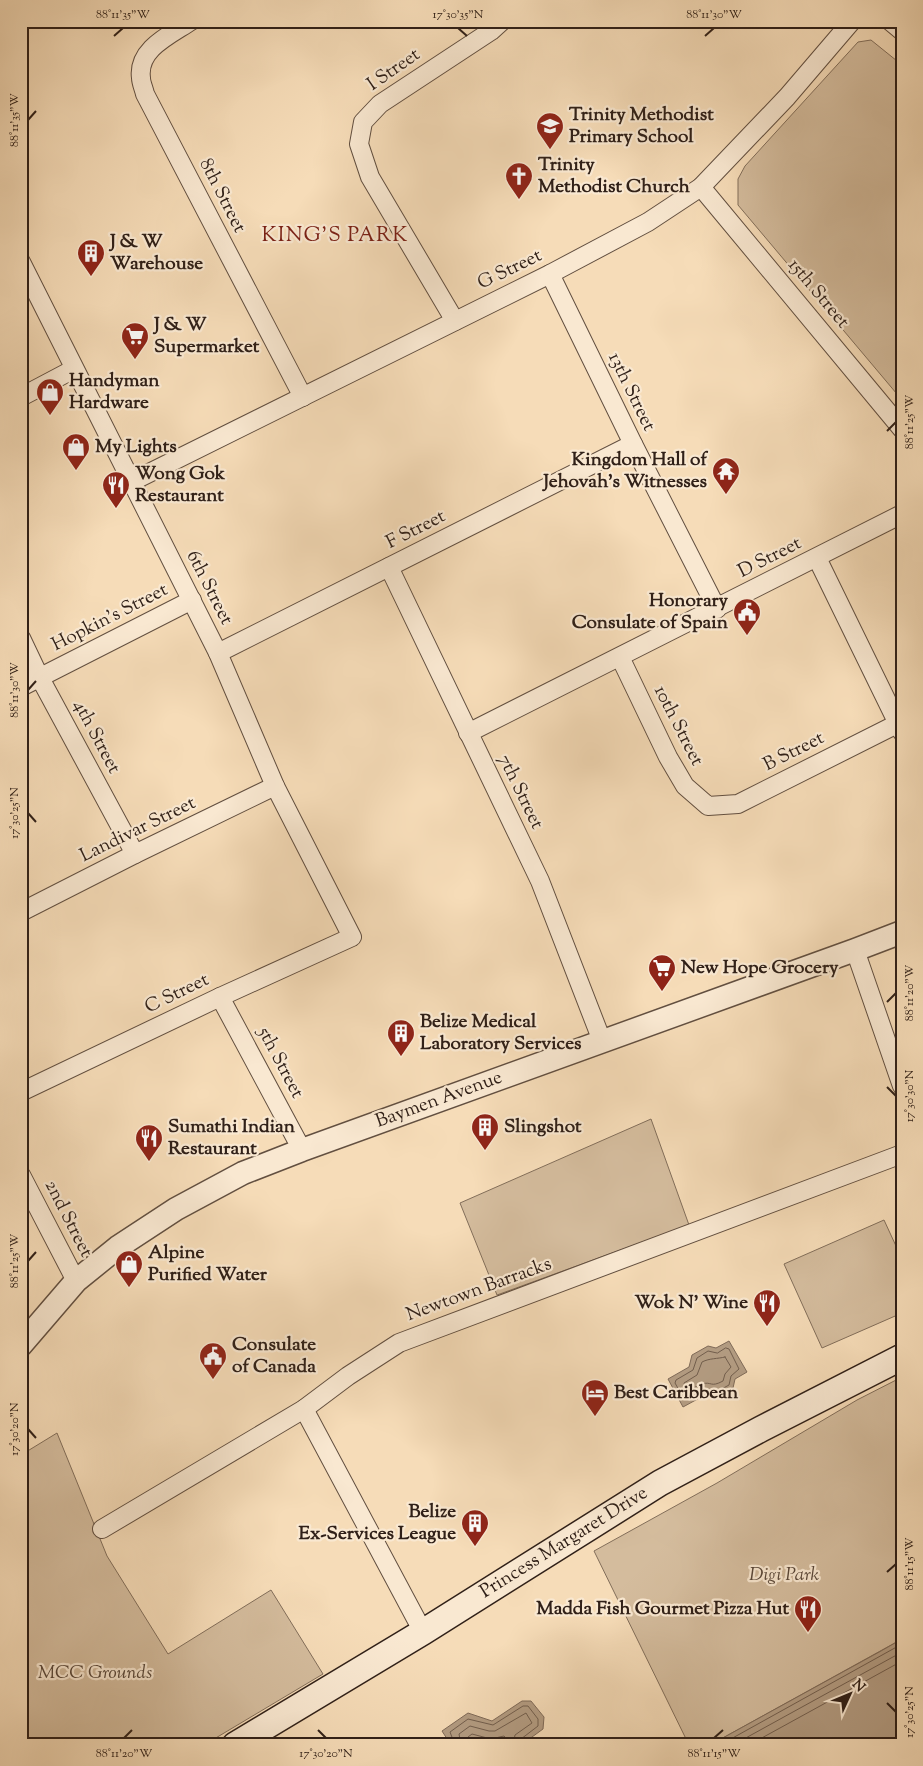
<svg xmlns="http://www.w3.org/2000/svg" width="923" height="1766" font-family="'Sorts Mill Goudy',serif">
  <rect width="100%" height="100%" fill="#f6dcb8"/>
  <filter id="stains"><feTurbulence type="fractalNoise" baseFrequency=".004" numOctaves="4"/><feColorMatrix values="0 0 0 0 .2 0 0 0 0 .09 0 0 0 0 .02 0 0 0 .5 -.17"/></filter>
  <radialGradient id="worn" r=".72"><stop offset=".6" stop-color="#630" stop-opacity="0"/><stop offset="1" stop-color="#630" stop-opacity=".3"/></radialGradient>
  <g fill="#d4bc9d" stroke="#826e5a">
    <polygon points="871,40 902,65 902,400 738,205 738,179 745,166 858,42"/>
    <polygon points="651,1119 689,1225 497,1295 460,1203"/>
    <polygon points="884,1220 902,1259 902,1313 822,1348 784,1264"/>
    <polygon points="902,1377 902,1639 710,1745 689,1745 594,1551 717,1483 857,1400"/>
    <polygon points="57,1433 107,1556 168,1654 271,1590 323,1674 204,1745 21,1745 21,1455"/>
  </g>
  <g fill="#b39c82" stroke="#7f6a58">
    <polygon points="729,1341 747,1372 735,1379 733,1388 716,1397 705,1395 683,1407 668,1379 689,1367 692,1355 708,1346 716,1348"/>
    <polygon points="902,1639 902,1745 710,1745 881,1651"/>
    <polygon points="522,1701 531,1701 544,1717 543,1729 521,1745 451,1745 442,1731 468,1713 492,1721"/>
  </g>
  <g fill="none" stroke-linecap="round" stroke-linejoin="round">
    <g stroke="#725e4d" stroke-width="1">
      <polygon points="726,1348 729,1349 739,1369 731,1376 729,1385 716,1392 703,1390 687,1399 684,1399 675,1383 676,1380 693,1370 697,1358 708,1351 717,1353"/>
      <path d="M725 1357 731 1367 725 1374 723 1381C710 1388 712 1381 702 1384 696 1386 692 1390 686 1390L684 1383 697 1375 702 1362C710 1358 717 1359 725 1357Z"/>
      <polyline points="455,1745 450,1732 468,1719 493,1725 523,1706 528,1706 538,1719 538,1726 521,1739 519,1745"/>
      <polyline points="461,1745 459,1734 470,1726 489,1731 495,1731 526,1713 532,1723 515,1735 513,1745"/>
      <polyline points="469,1745 468,1737 472,1734 491,1739 504,1736 506,1738 505,1745"/>
      <polyline points="720,1745 902,1644"/>
      <polyline points="733,1745 902,1652"/>
      <polyline points="749,1745 902,1661"/>
    </g>
    <g stroke="#624f40" stroke-width="20">
      <g id="minor">
        <path d="M191 21C170 35 137 49 141 78 141 83 144 89 145 94L303 397"/>
        <polyline points="890,21 902,31"/>
        <polyline points="701,187 902,429"/>
        <polyline points="21,262 218,653 275,786 352,937 220,997 21,1092"/>
        <polyline points="550,274 633,444 717,609"/>
        <polyline points="455,321 370,177 359,144 363,122 380,104 491,31 502,21"/>
        <polyline points="21,397 74,369"/>
        <polyline points="131,482 550,274 648,222 701,187 787,97 852,21"/>
        <polyline points="817,558 902,732"/>
        <polyline points="389,567 540,881 602,1041"/>
        <polyline points="21,638 40,678 135,854"/>
        <polyline points="218,653 633,444"/>
        <polyline points="620,657 668,757 685,786 708,806 738,804 897,724"/>
        <polyline points="21,687 192,600"/>
        <polyline points="468,733 902,514"/>
        <polyline points="21,912 135,854 275,786"/>
        <polyline points="855,950 902,1086"/>
        <polyline points="220,997 302,1150"/>
        <polyline points="21,1175 76,1281"/>
        <polyline points="304,1409 423,1632"/>
        <polyline points="102,1529 304,1409 348,1376 399,1343 902,1154"/>
      </g>
    </g>
    <g stroke="#624f40" stroke-width="25">
      <polyline id="tertiary" points="21,1345 76,1281 118,1247 176,1209 243,1173 302,1150 855,950 902,932"/>
    </g>
    <g stroke="#302018" stroke-width="28">
      <polyline id="secondary" points="235,1745 423,1632 660,1483 761,1429 902,1357"/>
    </g>
    <use href="#minor" stroke="#f9e8d1" stroke-width="18"/>
    <use href="#tertiary" stroke="#f9e8d1" stroke-width="22"/>
    <use href="#secondary" stroke="#f9e8d1" stroke-width="25"/>
  </g>
  <path fill="none" stroke="#302018" stroke-width="2" d="M458 28 467 36M114 36 123 28M705 36 714 28M28 120 36 111M887 431 896 422M28 690 36 681M28 813 36 822M887 1002 896 993M887 1087 896 1096M28 1261 36 1252M28 1429 36 1438M887 1572 896 1564M887 1703 896 1712M318 1730 326 1738M124 1738 132 1730M714 1738 723 1730"/>
  <defs>
    <g id="school-pin" transform="scale(1.4375)"><path d="M0 17L-7.5 6A9.5 9.5 0 1 1 7.5 6Z" fill="#8f2418" stroke="#f9e8d1"/><path d="M0-5L7-2L0 1L-7-2ZM-4 1L0 2.5L4 1V4Q0 6-4 4Z" fill="#fff"/></g>
    <g id="church-pin" transform="scale(1.4375)"><path d="M0 17L-7.5 6A9.5 9.5 0 1 1 7.5 6Z" fill="#8f2418" stroke="#f9e8d1"/><path d="M-1.2-6h2.4v3.5h3.3v2.4h-3.3V6h-2.4V-.1h-3.3v-2.4h3.3Z" fill="#fff"/></g>
    <g id="building-pin" transform="scale(1.4375)"><path d="M0 17L-7.5 6A9.5 9.5 0 1 1 7.5 6Z" fill="#8f2418" stroke="#f9e8d1"/><path d="M-4-6H4V6H1V3H-1V6H-4ZM-2.5-4.3h1.7v1.8h-1.7ZM.8-4.3h1.7v1.8H.8ZM-2.5-1h1.7V.8h-1.7ZM.8-1h1.7V.8H.8Z" fill="#fff"/></g>
    <g id="supermarket-pin" transform="scale(1.4375)"><path d="M0 17L-7.5 6A9.5 9.5 0 1 1 7.5 6Z" fill="#8f2418" stroke="#f9e8d1"/><path d="M-6-5.5h2.5l.6 2H6L4.5 2H-2.5L-4.4-4H-6ZM-1.5 3.2a1.3 1.3 0 1 0 .1 0ZM3 3.2a1.3 1.3 0 1 0 .1 0Z" fill="#fff"/></g>
    <g id="shop-pin" transform="scale(1.4375)"><path d="M0 17L-7.5 6A9.5 9.5 0 1 1 7.5 6Z" fill="#8f2418" stroke="#f9e8d1"/><path d="M-5-2.5h2.3a2.7 3.5 0 0 1 5.4 0H5L5.5 6h-11ZM-1.5-2.5h3a1.5 2.3 0 0 0-3 0Z" fill="#fff"/></g>
    <g id="temple-pin" transform="scale(1.4375)"><path d="M0 17L-7.5 6A9.5 9.5 0 1 1 7.5 6Z" fill="#8f2418" stroke="#f9e8d1"/><path d="M0-6L5-2H3V0L6.5 2.5H4V6H1.5V3h-3V6H-4V2.5H-6.5L-3 0V-2H-5Z" fill="#fff"/></g>
    <g id="restaurant-pin" transform="scale(1.4375)"><path d="M0 17L-7.5 6A9.5 9.5 0 1 1 7.5 6Z" fill="#8f2418" stroke="#f9e8d1"/><path d="M-5-6h1v4h1v-4h1v4h1v-4h1v5L-1.5 .5V6h-2V.5L-5-1ZM5-6V6H3V1.5H1.5Q1.5-4 5-6Z" fill="#fff"/></g>
    <g id="civic-pin" transform="scale(1.4375)"><path d="M0 17L-7.5 6A9.5 9.5 0 1 1 7.5 6Z" fill="#8f2418" stroke="#f9e8d1"/><path d="M-.6-6.5H3V-4.5H.6V-3L4-1V1h2V6H-6V1h2V-1L-.6-3ZM-1.2 2.5V6h2.4V2.5Z" fill="#fff"/></g>
    <g id="hotel-pin" transform="scale(1.4375)"><path d="M0 17L-7.5 6A9.5 9.5 0 1 1 7.5 6Z" fill="#8f2418" stroke="#f9e8d1"/><path d="M-6-4.5h1.5V1H6V5H4.5V3h-9V5H-6ZM-4 0a1.8 1.8 0 1 1 3.6 0ZM.5 0V-2.5h3Q6-2.5 6 0Z" fill="#fff"/></g>
  </defs>
  <g fill-rule="evenodd">
    <use href="#school-pin" x="550" y="126"/>
    <use href="#church-pin" x="519" y="176"/>
    <use href="#building-pin" x="91" y="253"/>
    <use href="#supermarket-pin" x="135" y="336"/>
    <use href="#shop-pin" x="50" y="392"/>
    <use href="#shop-pin" x="76" y="447"/>
    <use href="#temple-pin" x="726" y="471"/>
    <use href="#restaurant-pin" x="116" y="485"/>
    <use href="#civic-pin" x="747" y="612"/>
    <use href="#supermarket-pin" x="662" y="968"/>
    <use href="#building-pin" x="401" y="1033"/>
    <use href="#building-pin" x="485" y="1127"/>
    <use href="#restaurant-pin" x="149" y="1138"/>
    <use href="#shop-pin" x="129" y="1264"/>
    <use href="#restaurant-pin" x="767" y="1303"/>
    <use href="#civic-pin" x="213" y="1356"/>
    <use href="#hotel-pin" x="595" y="1393"/>
    <use href="#building-pin" x="475" y="1523"/>
    <use href="#restaurant-pin" x="808" y="1609"/>
  </g>
  <g text-anchor="middle" dominant-baseline="central" stroke-width="4.5" stroke-linejoin="round" paint-order="stroke">
    <g font-size="19" fill="#302018" stroke="#f9e8d1">
      <text transform="translate(394 70) rotate(-35)">I Street</text>
      <text transform="translate(222 196) rotate(63)">8th Street</text>
      <text transform="translate(510 270) rotate(-26)">G Street</text>
      <text transform="translate(818 294) rotate(50)">15th Street</text>
      <text transform="translate(631 392) rotate(64)">13th Street</text>
      <text transform="translate(416 530) rotate(-27)">F Street</text>
      <text transform="translate(770 558) rotate(-27)">D Street</text>
      <text transform="translate(209 588) rotate(63)">6th Street</text>
      <text transform="translate(110 618) rotate(-27)">Hopkin's Street</text>
      <text transform="translate(678 726) rotate(63)">10th Street</text>
      <text transform="translate(96 737) rotate(62)">4th Street</text>
      <text transform="translate(794 752) rotate(-27)">B Street</text>
      <text transform="translate(520 792) rotate(64)">7th Street</text>
      <text transform="translate(138 830) rotate(-26)">Landivar Street</text>
      <text transform="translate(177 994) rotate(-26)">C Street</text>
      <text transform="translate(280 1063) rotate(62)">5th Street</text>
      <text transform="translate(439 1100) rotate(-20)">Baymen Avenue</text>
      <text transform="translate(68 1219) rotate(63)">2nd Street</text>
      <text transform="translate(479 1290) rotate(-20)">Newtown Barracks</text>
      <text transform="translate(564 1543) rotate(-32)">Princess Margaret Drive</text>
    </g>
    <g font-size="19" font-weight="bold" fill="#302018" stroke="#f9e8d1" text-anchor="start">
      <text x="569" y="115">Trinity Methodist<tspan x="569" dy="22">Primary School</tspan></text>
      <text x="538" y="165">Trinity<tspan x="538" dy="22">Methodist Church</tspan></text>
      <text x="110" y="242">J &amp; W<tspan x="110" dy="22">Warehouse</tspan></text>
      <text x="154" y="325">J &amp; W<tspan x="154" dy="22">Supermarket</tspan></text>
      <text x="69" y="381">Handyman<tspan x="69" dy="22">Hardware</tspan></text>
      <text x="95" y="447">My Lights</text>
      <text x="707" y="460" text-anchor="end">Kingdom Hall of<tspan x="707" dy="22">Jehovah's Witnesses</tspan></text>
      <text x="135" y="474">Wong Gok<tspan x="135" dy="22">Restaurant</tspan></text>
      <text x="728" y="601" text-anchor="end">Honorary<tspan x="728" dy="22">Consulate of Spain</tspan></text>
      <text x="681" y="968">New Hope Grocery</text>
      <text x="420" y="1022">Belize Medical<tspan x="420" dy="22">Laboratory Services</tspan></text>
      <text x="168" y="1127">Sumathi Indian<tspan x="168" dy="22">Restaurant</tspan></text>
      <text x="504" y="1127">Slingshot</text>
      <text x="148" y="1253">Alpine<tspan x="148" dy="22">Purified Water</tspan></text>
      <text x="748" y="1303" text-anchor="end">Wok N' Wine</text>
      <text x="232" y="1345">Consulate<tspan x="232" dy="22">of Canada</tspan></text>
      <text x="614" y="1393">Best Caribbean</text>
      <text x="456" y="1512" text-anchor="end">Belize<tspan x="456" dy="22">Ex-Services League</tspan></text>
      <text x="789" y="1609" text-anchor="end">Madda Fish Gourmet Pizza Hut</text>
    </g>
    <g font-size="19" font-style="italic" fill="#594739" stroke="#f9e8d1">
      <text x="784" y="1575">Digi Park</text>
      <text x="95" y="1673">MCC Grounds</text>
    </g>
    <g font-size="21" letter-spacing="1" fill="#7a1f14" stroke="#f9e8d1">
      <text x="335" y="236">KING'S PARK</text>
    </g>
  </g>
  <rect width="923" height="1766" fill="none" stroke="#f6dcb8" stroke-width="55"/>
  <g transform="translate(850 1694) rotate(46)" stroke="#f9e8d1" stroke-width="4" paint-order="stroke">
  <path d="M0-4L9 19L0 12L-9 19Z" fill="#302018"/>
  <text y="-8" font-size="14" font-weight="bold" text-anchor="middle" fill="#302018">N</text>
  </g>
  <rect x="28" y="28" width="868" height="1710" fill="none" stroke="#302018" stroke-width="2"/>
  <g font-size="12" text-anchor="middle" fill="#302018">
    <text x="123" y="18">88°11'35"W</text>
    <text x="458" y="18">17°30'35"N</text>
    <text x="714" y="18">88°11'30"W</text>
    <text transform="translate(14 120) rotate(-90)" y="4">88°11'35"W</text>
    <text transform="translate(909 422) rotate(-90)" y="4">88°11'25"W</text>
    <text transform="translate(14 690) rotate(-90)" y="4">88°11'30"W</text>
    <text transform="translate(14 813) rotate(-90)" y="4">17°30'25"N</text>
    <text transform="translate(909 993) rotate(-90)" y="4">88°11'20"W</text>
    <text transform="translate(909 1096) rotate(-90)" y="4">17°30'30"N</text>
    <text transform="translate(14 1261) rotate(-90)" y="4">88°11'25"W</text>
    <text transform="translate(14 1429) rotate(-90)" y="4">17°30'20"N</text>
    <text transform="translate(909 1564) rotate(-90)" y="4">88°11'15"W</text>
    <text transform="translate(909 1712) rotate(-90)" y="4">17°30'25"N</text>
    <text x="124" y="1757">88°11'20"W</text>
    <text x="326" y="1757">17°30'20"N</text>
    <text x="714" y="1757">88°11'15"W</text>
  </g>
  <rect width="100%" height="100%" filter="url(#stains)"/>
  <rect width="100%" height="100%" fill="url(#worn)"/>
</svg>
